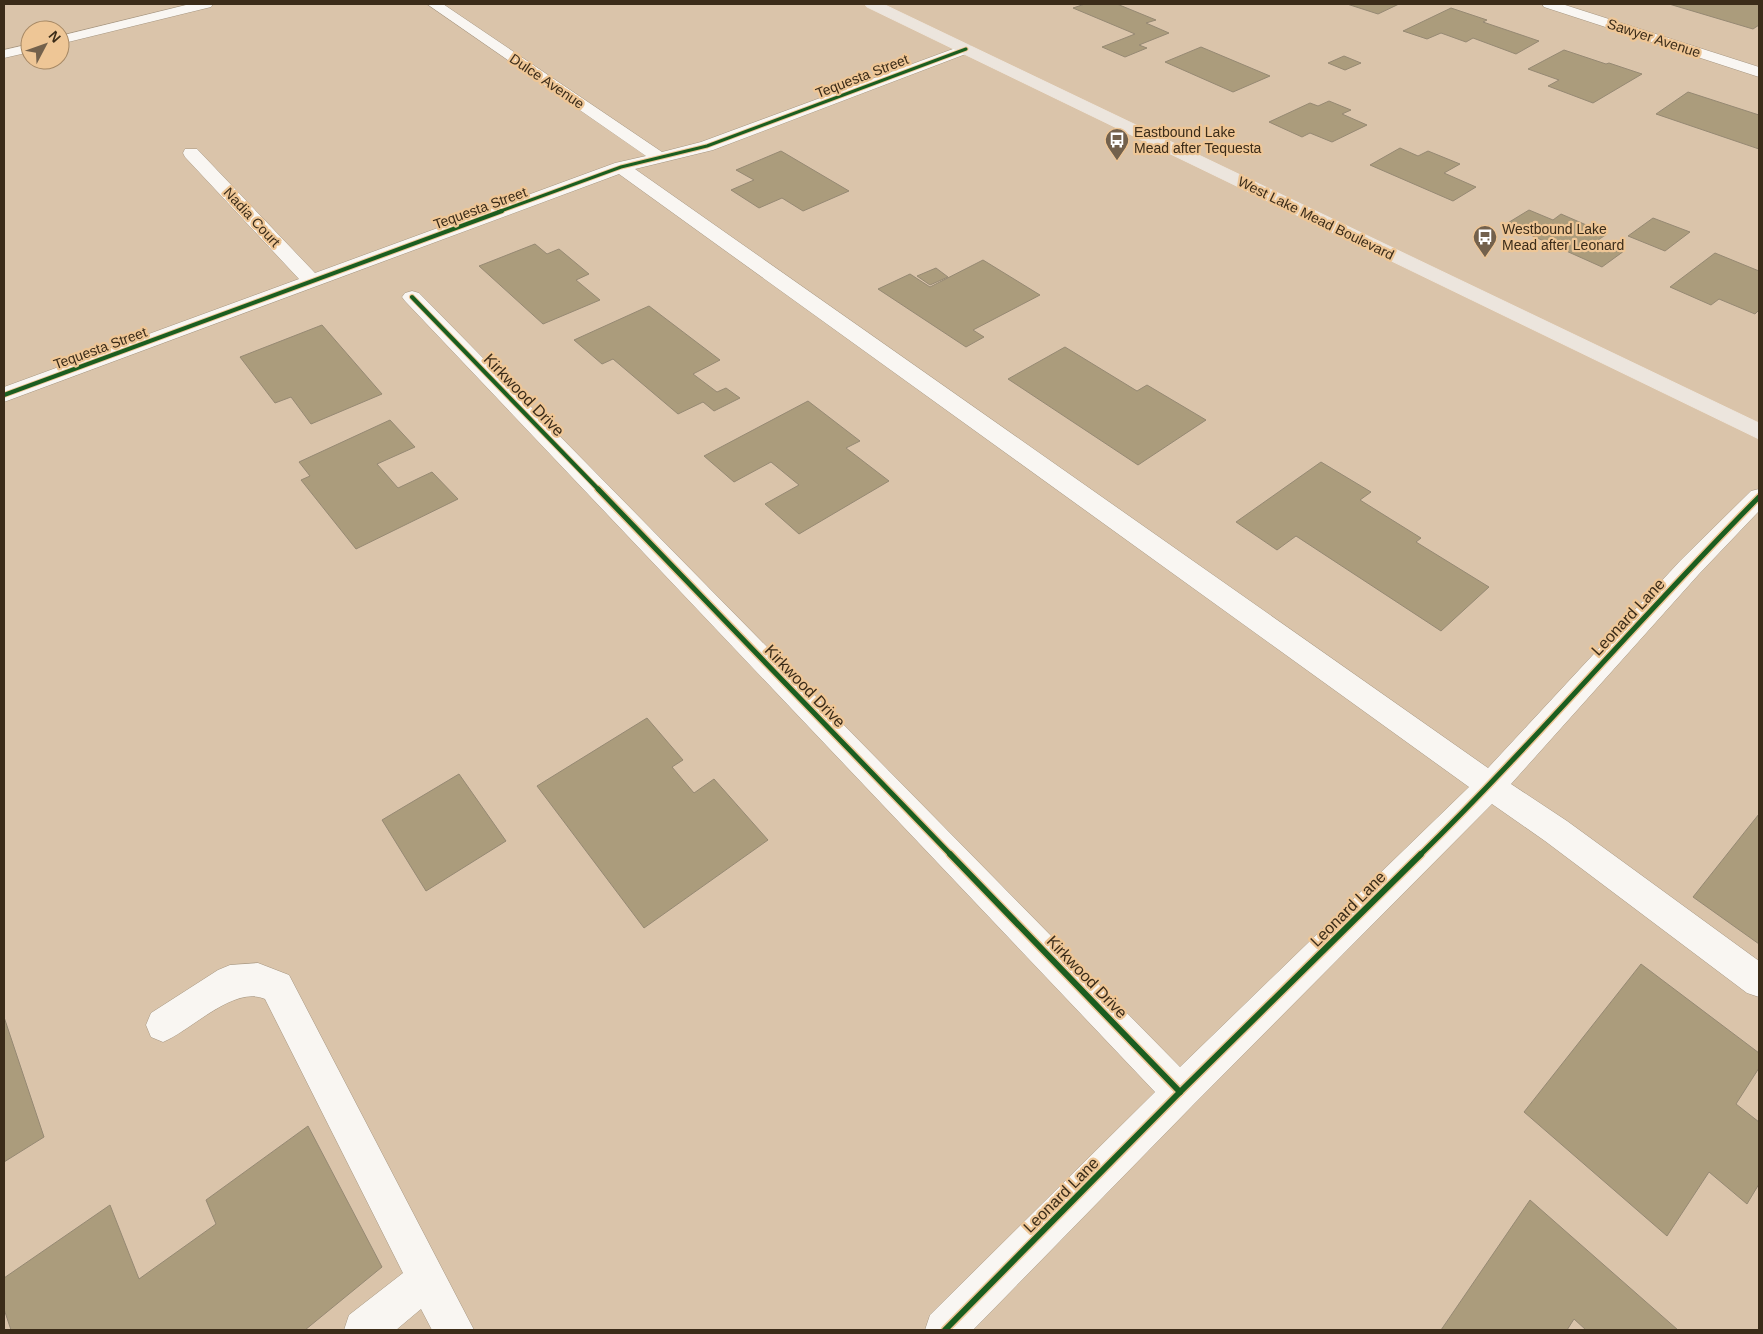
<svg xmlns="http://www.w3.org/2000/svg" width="1763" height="1334" font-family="Arial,sans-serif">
  <rect width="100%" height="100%" fill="#dac4aa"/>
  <g fill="#ab9c7c" stroke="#968973">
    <polygon points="1085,4 1117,4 1156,20 1146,23 1169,33 1139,45 1147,48 1125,57 1102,47 1135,34 1073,8"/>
    <polygon points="1347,4 1399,4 1378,14"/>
    <polygon points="1669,4 1755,4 1759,5 1759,25 1753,29"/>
    <polygon points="1451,8 1487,20 1483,22 1539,41 1516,54 1473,38 1466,42 1441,33 1427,39 1403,31"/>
    <polygon points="1201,47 1270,76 1233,92 1165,62"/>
    <polygon points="1564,50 1606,64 1609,63 1642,74 1593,103 1548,86 1559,80 1528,69"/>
    <polygon points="1344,56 1361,63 1345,70 1328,63"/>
    <polygon points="1688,92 1759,115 1759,149 1656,114"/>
    <polygon points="1329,101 1351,110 1342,114 1367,125 1332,142 1310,133 1302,137 1269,122 1310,103 1318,106"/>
    <polygon points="1400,148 1418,156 1428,151 1460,164 1444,173 1476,187 1453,201 1370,165"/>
    <polygon points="781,151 849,191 803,211 782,198 759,208 731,190 754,180 736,170"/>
    <polygon points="1529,210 1553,220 1561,214 1607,234 1598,240 1624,251 1602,267 1506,224"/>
    <polygon points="1653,218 1690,232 1665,251 1628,236"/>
    <polygon points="535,244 547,254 559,249 589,274 576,280 600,300 543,324 479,266"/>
    <polygon points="1715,253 1759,271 1759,310 1755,314 1719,299 1711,305 1670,287"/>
    <polygon points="983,260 1040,295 973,330 984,337 966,347 878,289 910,274 930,287"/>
    <polygon points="936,268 948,277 930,285 917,276"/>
    <polygon points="649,306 720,360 693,374 717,392 726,388 740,398 714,411 703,402 678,414 613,359 602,364 574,340"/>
    <polygon points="322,325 382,394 311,424 291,397 275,403 240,357"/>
    <polygon points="1065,347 1137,391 1147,385 1206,420 1138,465 1008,379"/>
    <polygon points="808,401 860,441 846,448 889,481 799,534 765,504 799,485 771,462 734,482 704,456"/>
    <polygon points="390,420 415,447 377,464 398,488 432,472 458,499 356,549 301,480 310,476 299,462"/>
    <polygon points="1321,462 1371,492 1360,500 1421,538 1416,542 1489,587 1441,631 1296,536 1277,550 1236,522"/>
    <polygon points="647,718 683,760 672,767 694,793 714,779 768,840 644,928 537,786"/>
    <polygon points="459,774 506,841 426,891 382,820"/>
    <polygon points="1759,814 1759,944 1693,897"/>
    <polygon points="1641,964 1759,1053 1759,1068 1736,1104 1759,1122 1759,1184 1747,1204 1709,1172 1667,1236 1524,1112"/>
    <polygon points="4,1017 44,1137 4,1162"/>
    <polygon points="308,1126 382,1267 305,1330 11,1330 4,1309 4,1278 110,1205 139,1279 216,1224 206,1200"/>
    <polygon points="1530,1200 1678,1330 1586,1330 1574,1319 1567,1330 1441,1330"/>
  </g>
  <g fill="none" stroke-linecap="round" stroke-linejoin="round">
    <g stroke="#a69681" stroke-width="1">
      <g id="minor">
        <polygon points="190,4 213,4 211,7 60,44 60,36"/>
        <polygon points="427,4 443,4 662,152 701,142 961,46 971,46 973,49 971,52 713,150 635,169 1488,768 1681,560 1751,491 1759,489 1759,511 1699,574 1511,784 1567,821 1759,961 1759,997 1747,993 1545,841 1492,804 1193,1105 973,1330 925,1330 930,1315 1155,1092 405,301 402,297 405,293 412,291 419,293 1180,1067 1469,787 619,174 4,402 4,387 299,279 185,157 183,153 185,149 197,149 315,273 615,163 646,156"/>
        <polygon points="1542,4 1562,4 1759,67 1759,77 1544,7"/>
        <polygon points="30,44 30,52 4,58 4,50"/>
        <path d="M258 963 289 975 474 1330H432L421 1309 396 1330H344L349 1315 403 1273 265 999C234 985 192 1030 163 1042L151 1037 146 1025 151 1013 218 970 230 965Z"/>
      </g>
    </g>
    <g stroke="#eee4d9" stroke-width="1">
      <polygon id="major" points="865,4 883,4 1759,423 1759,439 867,7"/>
    </g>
    <use href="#minor" fill="#f9f6f2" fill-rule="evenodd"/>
    <use href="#major" fill="#ece5dd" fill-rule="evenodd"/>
    <g stroke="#eec696" stroke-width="5">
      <polyline id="cycleway-far3" points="498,212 621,167 707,146 966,49"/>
    </g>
    <g stroke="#eec696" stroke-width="6">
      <g id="cycleway-far2">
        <polyline points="412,297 599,490"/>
        <polyline points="4,395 502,211"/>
      </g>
    </g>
    <g stroke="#eec696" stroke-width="8">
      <g id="cycleway-far1">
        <polyline points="598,489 951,855"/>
        <path d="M1420 855C1537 740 1643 614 1759 497"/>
      </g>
    </g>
    <g stroke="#eec696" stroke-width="9">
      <g id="cycleway">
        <polyline points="950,854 1180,1092"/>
        <polyline points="945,1330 1180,1092 1421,854"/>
      </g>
    </g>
    <use href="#cycleway-far3" stroke="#1b5e20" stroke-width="3"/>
    <use href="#cycleway-far2" stroke="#1b5e20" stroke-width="4"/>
    <use href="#cycleway-far1" stroke="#1b5e20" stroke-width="5"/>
    <use href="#cycleway" stroke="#1b5e20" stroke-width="6"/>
  </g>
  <defs>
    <g id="bus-pin" transform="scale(1.25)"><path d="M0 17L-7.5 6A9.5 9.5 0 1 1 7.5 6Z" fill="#73614c" stroke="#eec696"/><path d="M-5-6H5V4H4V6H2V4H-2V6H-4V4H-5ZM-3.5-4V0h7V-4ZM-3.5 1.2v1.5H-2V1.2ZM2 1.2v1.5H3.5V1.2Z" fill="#fff"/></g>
  </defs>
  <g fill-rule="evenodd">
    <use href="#bus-pin" x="1117" y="140"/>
    <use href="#bus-pin" x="1485" y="237"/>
  </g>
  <g text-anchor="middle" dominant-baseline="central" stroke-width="4.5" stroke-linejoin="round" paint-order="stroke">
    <g font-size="14" fill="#3b2c19" stroke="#eec696">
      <text transform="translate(1654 38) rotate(18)">Sawyer Avenue</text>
      <text transform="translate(862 76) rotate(-21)">Tequesta Street</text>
      <text transform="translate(547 81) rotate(34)">Dulce Avenue</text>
      <text transform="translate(480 208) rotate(-20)">Tequesta Street</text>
      <text transform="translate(252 217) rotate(47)">Nadia Court</text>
      <text transform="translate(1316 218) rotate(26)">West Lake Mead Boulevard</text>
      <text transform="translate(100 348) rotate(-20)">Tequesta Street</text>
    </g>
    <g font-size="14" fill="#3b2c19" stroke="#eec696" text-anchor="start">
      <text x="1134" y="132">Eastbound Lake<tspan x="1134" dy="16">Mead after Tequesta</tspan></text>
      <text x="1502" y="229">Westbound Lake<tspan x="1502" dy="16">Mead after Leonard</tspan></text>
    </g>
    <g font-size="16" fill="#3b2c19" stroke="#eec696">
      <text transform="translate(524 395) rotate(46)">Kirkwood Drive</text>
      <text transform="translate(1628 617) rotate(-47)">Leonard Lane</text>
      <text transform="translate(805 686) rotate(46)">Kirkwood Drive</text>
      <text transform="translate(1348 909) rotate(-45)">Leonard Lane</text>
      <text transform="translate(1087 977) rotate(46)">Kirkwood Drive</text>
      <text transform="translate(1061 1195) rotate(-45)">Leonard Lane</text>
    </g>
  </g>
  <rect width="1763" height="1334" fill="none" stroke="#3b2c19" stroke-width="10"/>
  <g transform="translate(45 45) rotate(49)"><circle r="24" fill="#eec696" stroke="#a68864"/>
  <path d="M0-4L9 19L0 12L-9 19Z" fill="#73614c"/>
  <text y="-8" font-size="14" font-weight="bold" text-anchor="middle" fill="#3b2c19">N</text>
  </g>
</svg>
